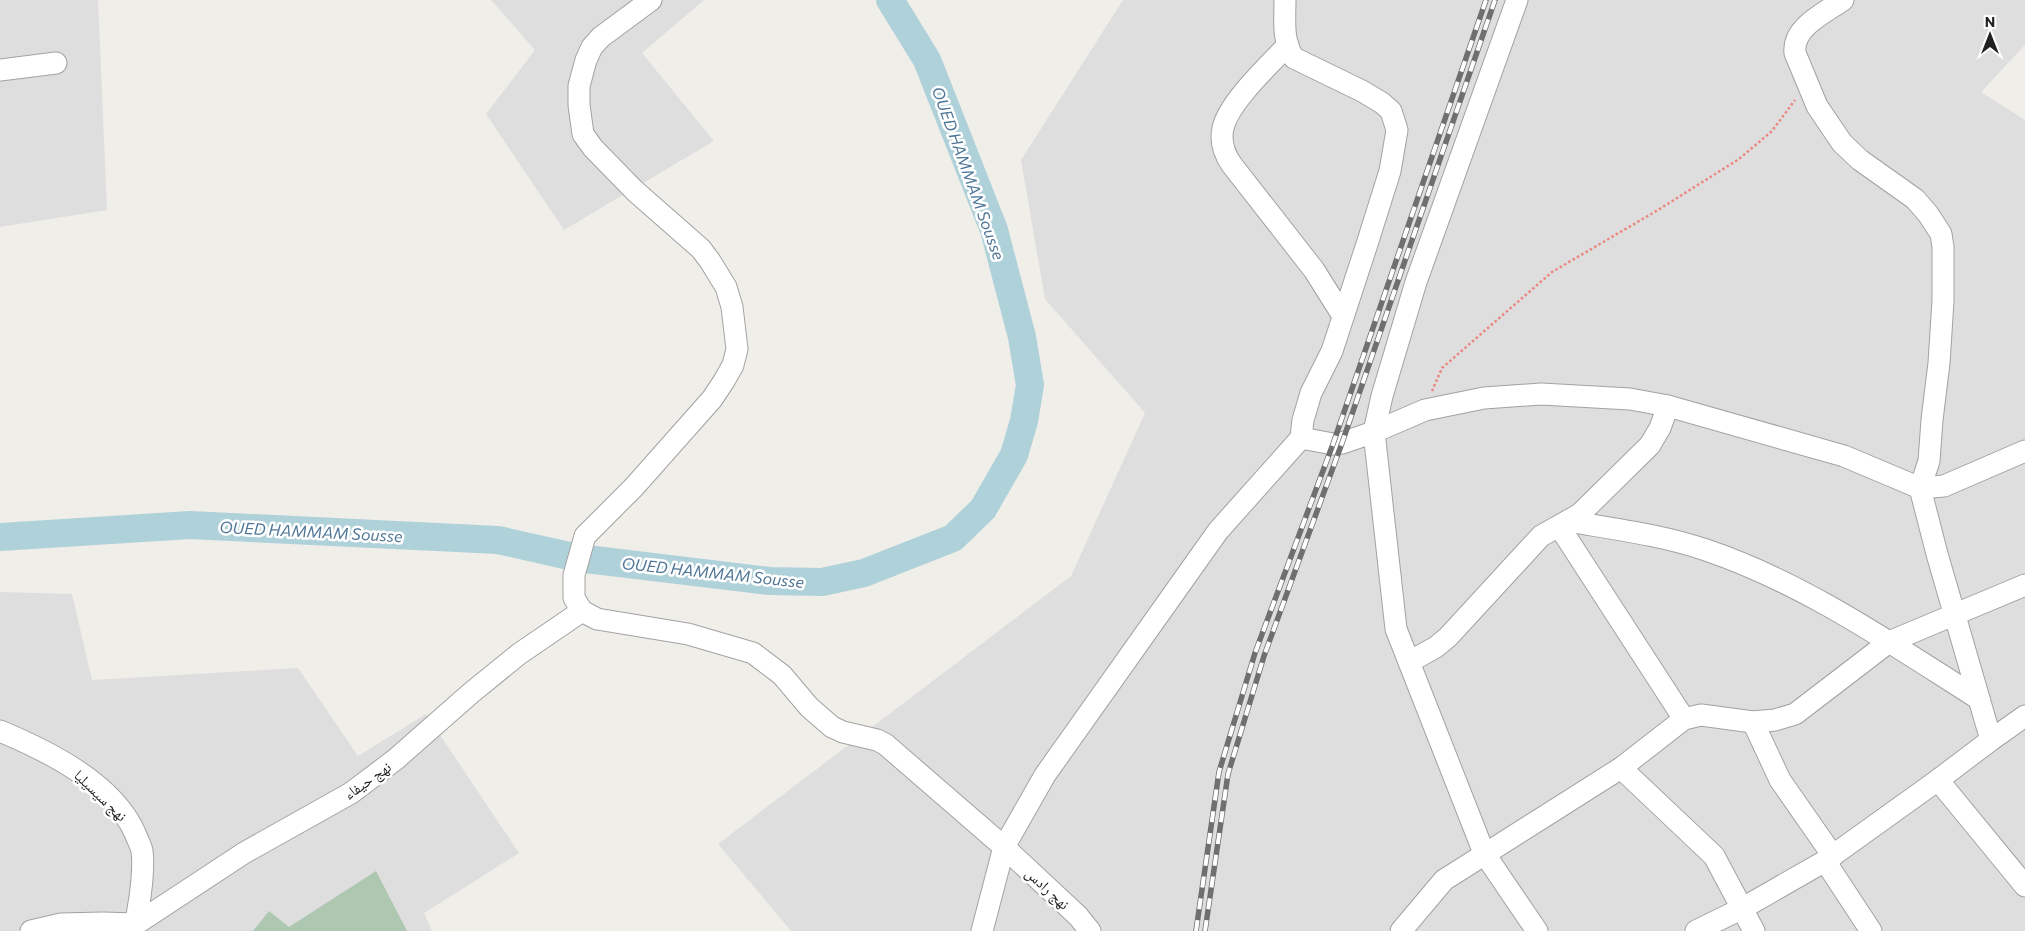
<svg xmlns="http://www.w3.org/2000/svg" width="2025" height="931" font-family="Commissioner,'Noto Naskh Arabic',sans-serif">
  <rect width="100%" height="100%" fill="#f0eee9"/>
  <g fill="#dfdede">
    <polygon points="0,0 98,0 107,210 0,227"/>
    <polygon points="491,0 704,0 642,53 714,141 564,230 486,114 535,50"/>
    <polygon points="1123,0 2025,0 2025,45 1981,92 2025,120 2025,931 791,931 718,844 1071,576 1145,413 1045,299 1021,160"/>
    <polygon points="0,592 72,594 92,680 298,668 358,756 426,714 519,853 424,913 432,931 0,931"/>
  </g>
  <polygon fill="#adc7b0" points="376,871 407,931 253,931 269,911 289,927"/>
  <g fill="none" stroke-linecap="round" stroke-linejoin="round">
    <polyline stroke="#afd1d9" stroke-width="28" points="0,537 190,525 498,540 578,558 769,581 822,582 864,573 953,538 983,509 1014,455 1024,421 1030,385 1022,337 994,230 927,60 890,0"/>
    <g stroke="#a2a2a2" stroke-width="23">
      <g id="minor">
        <polyline points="651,0 601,37 592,47 586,60 579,86 579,105 583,134 593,148 635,191 701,249 710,261 726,287 732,307 737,349 733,365 724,381 712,399 634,487 585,536 574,575 574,598 582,611 597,619 688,634 753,653 782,675 809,707 832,727 843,732 877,740 885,744 1004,847 1078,916 1090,931"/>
        <path d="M1843 0C1825 13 1792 27 1795 53L1817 106 1842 143 1860 160 1915 199 1928 214 1941 234 1943 247V301L1939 363 1932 420 1929 461 1920 488 1937 554 1991 740 2025 716"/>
        <path d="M1288 45C1269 65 1229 102 1223 128 1220 142 1224 154 1232 165L1314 270 1343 316"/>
        <polyline points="0,70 56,63"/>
        <polyline points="1301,438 1333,444 1342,443 1374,432 1382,396 1416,282 1517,0"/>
        <path d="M1568 521C1614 529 1662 535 1706 550 1804 583 1892 644 1979 699"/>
        <polyline points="1559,526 1684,719"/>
        <polyline points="1409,662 1436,647 1448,637 1541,536 1580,514 1650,445 1660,428 1668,406"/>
        <polyline points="1753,722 1780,780 1833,856"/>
        <path d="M0 731C48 751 113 783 135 833 137 839 141 845 142 851 144 866 142 882 140 897 138 909 137 920 133 931"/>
        <polyline points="1621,768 1714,856 1754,931"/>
        <polyline points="1938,780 2025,886"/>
        <polyline points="1825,861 1871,931"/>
        <polyline points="31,931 61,924 103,923 136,924 244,853 351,793 396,759 471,693 519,654 582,611"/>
        <path d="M982 931 1004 847 1045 775 1218 531 1301 438 1303 420 1311 393 1332 351 1368 241 1390 171 1397 130 1391 111 1382 103 1362 91 1294 58C1282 42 1285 19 1285 0"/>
        <polyline points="1401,931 1444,880 1621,768 1684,719 1701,715 1753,722 1775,720 1795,714 1889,642 2025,585"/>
        <polyline points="1537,931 1484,853 1396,629 1374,432 1425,410 1484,398 1541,394 1630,399 1668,406 1844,456 1920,488 1944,486 2025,451"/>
        <polyline points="1696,931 1743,908 1825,861 1938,780 1991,740"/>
      </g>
    </g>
    <polyline stroke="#eb867f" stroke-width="2.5" stroke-dasharray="2.5 2.5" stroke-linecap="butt" points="1432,391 1442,368 1552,272 1658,210 1739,159 1772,131 1795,100"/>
    <use href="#minor" stroke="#fff" stroke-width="21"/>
    <g stroke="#6f6f6f" stroke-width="5.5">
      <g id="rail">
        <polyline points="1196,931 1219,772 1255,653 1333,444 1486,0"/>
        <polyline points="1205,931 1228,774 1264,656 1342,443 1495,0"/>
      </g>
    </g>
    <use href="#rail" stroke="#fff" stroke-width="4" stroke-dasharray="11" stroke-linecap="butt"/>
  </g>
  <g text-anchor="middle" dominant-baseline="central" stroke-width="5" stroke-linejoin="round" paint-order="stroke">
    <g font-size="15" fill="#212121" stroke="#fff">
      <text transform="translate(367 780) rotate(-35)">نهج حيفاء</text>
      <text transform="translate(101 795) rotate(44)">نهج سيسيليا</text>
      <text transform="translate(1048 888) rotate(43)">نهج رادس</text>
    </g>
    <g font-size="16" font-style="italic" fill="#507798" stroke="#fff">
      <text transform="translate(969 173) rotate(70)">OUED HAMMAM Sousse</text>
      <text transform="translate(311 531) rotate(3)">OUED HAMMAM Sousse</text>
      <text transform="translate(713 572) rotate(6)">OUED HAMMAM Sousse</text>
    </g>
  </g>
  <g transform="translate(1990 35)" stroke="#ffffff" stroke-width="4" paint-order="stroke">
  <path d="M0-4L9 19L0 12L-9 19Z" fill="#212121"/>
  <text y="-8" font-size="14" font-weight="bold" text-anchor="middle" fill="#212121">N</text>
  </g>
</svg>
